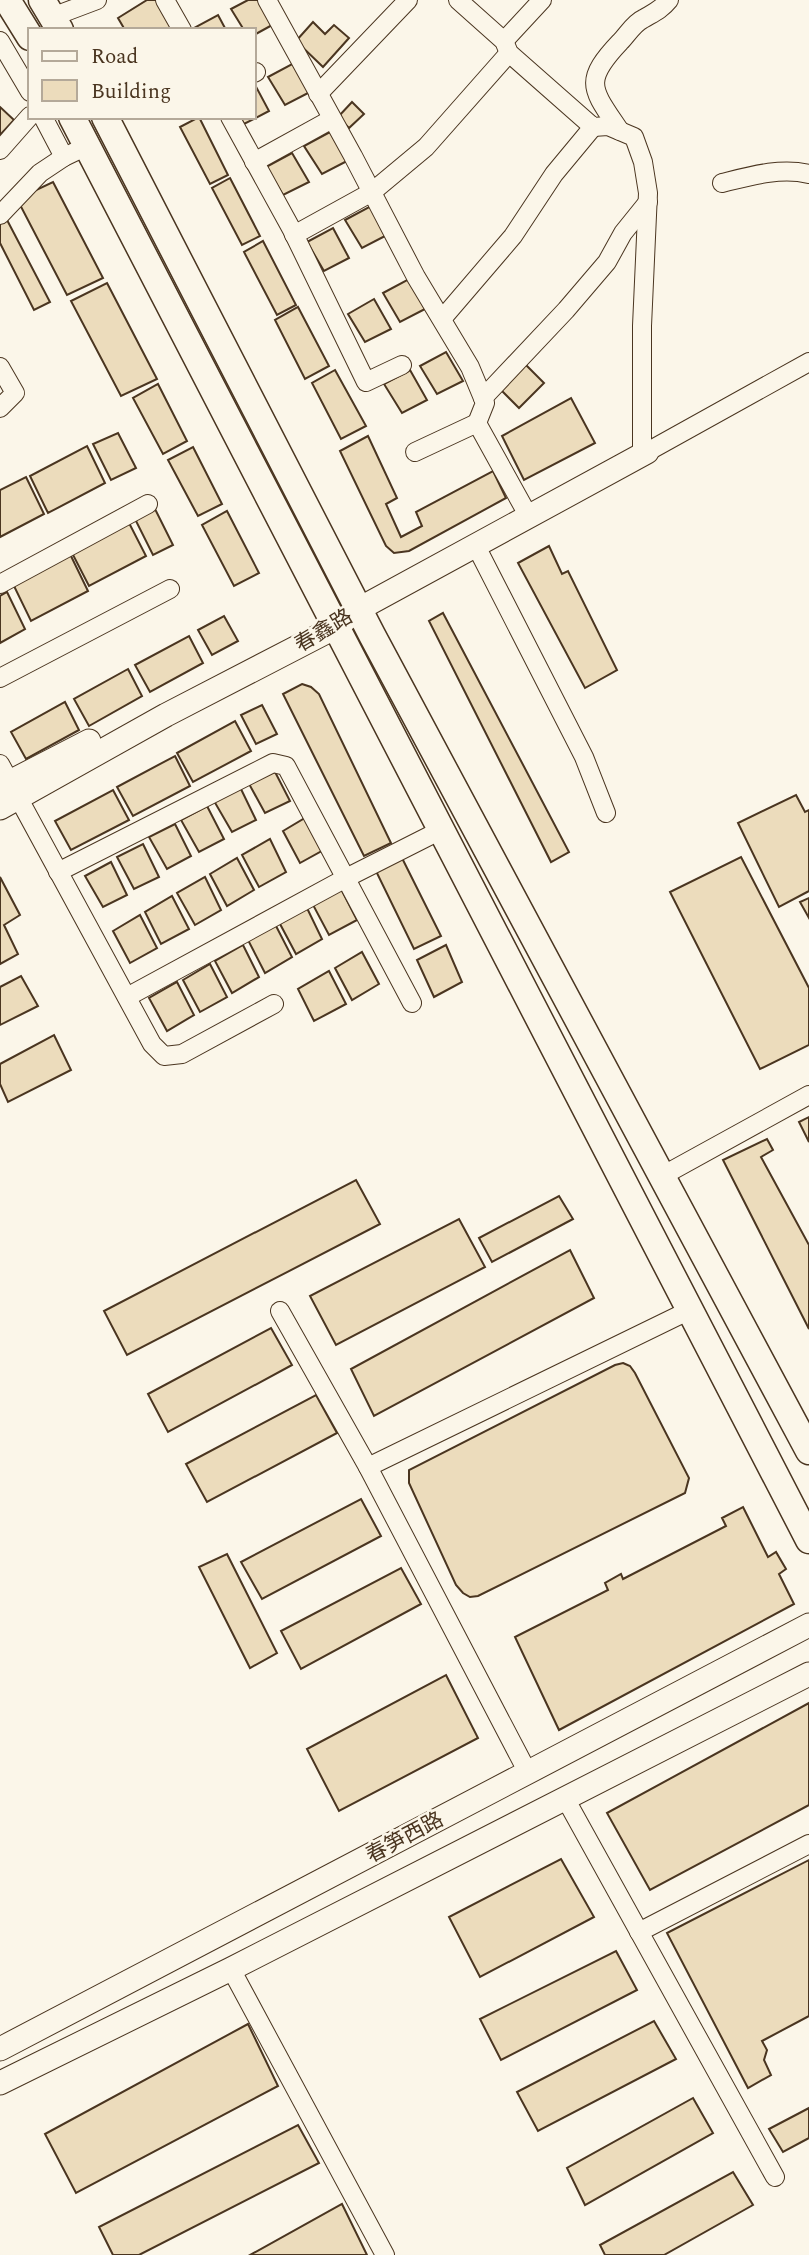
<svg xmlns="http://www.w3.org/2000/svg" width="809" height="2255" font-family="Spectral,'Noto Sans SC',serif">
  <rect width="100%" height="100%" fill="#fbf6e9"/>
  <g fill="#ecdcbc" stroke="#4a3520" stroke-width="2">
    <polygon points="147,0 157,0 174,30 125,30 118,18"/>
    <polygon points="248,0 260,0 274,24 254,35 254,30 244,30 231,9"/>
    <polygon points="218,15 226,30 192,29"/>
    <polygon points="313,22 325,34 334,25 349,38 323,67 296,41"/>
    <polygon points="294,63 310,92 285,105 268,77"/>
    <polygon points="254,83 269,111 244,124 240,117 254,117"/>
    <polygon points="352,102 364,114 349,128 338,117"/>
    <polygon points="0,107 14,120 0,135"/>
    <polygon points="199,117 228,175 210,184 180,127"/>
    <polygon points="330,132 347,161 322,174 304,146"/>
    <polygon points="292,153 309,182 283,195 266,167"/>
    <polygon points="230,178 260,236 242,245 212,188"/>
    <polygon points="53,182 103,278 67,295 17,199"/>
    <polygon points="371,206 387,235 362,248 345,220"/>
    <polygon points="6,218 50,302 34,310 0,243 0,221"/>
    <polygon points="333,228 349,258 324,271 307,242"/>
    <polygon points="263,241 296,305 277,315 244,252"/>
    <polygon points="409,279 425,309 400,322 383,293"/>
    <polygon points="107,283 157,379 121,396 71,301"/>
    <polygon points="374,299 391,329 365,342 348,314"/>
    <polygon points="298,307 329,366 305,379 275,320"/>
    <polygon points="446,352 463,381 437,394 420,366"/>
    <polygon points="523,362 544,383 519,408 498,387"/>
    <polygon points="335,370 366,426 341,439 312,383"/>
    <polygon points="410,370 427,400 402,413 384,384"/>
    <polygon points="158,384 187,441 163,454 133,398"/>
    <polygon points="571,398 595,443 524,480 502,436"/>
    <polygon points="118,433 136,468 111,480 93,444"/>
    <polygon points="368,436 397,498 386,504 401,537 422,526 416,512 493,471 506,498 409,551 394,553 386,546 340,451"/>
    <polygon points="87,446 105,483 48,513 30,476"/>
    <polygon points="193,447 222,504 198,516 168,460"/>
    <polygon points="26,477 44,514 0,537 0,490"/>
    <polygon points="154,507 173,545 153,555 134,517"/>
    <polygon points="227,511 259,573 234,586 202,525"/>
    <polygon points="127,519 146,556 89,586 70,549"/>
    <polygon points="549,546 562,574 568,571 617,670 585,688 518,563"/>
    <polygon points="70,554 88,591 31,621 13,584"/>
    <polygon points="7,592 25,629 0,643 0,596"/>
    <polygon points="443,613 569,852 551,862 429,621"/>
    <polygon points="224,616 238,641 212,655 198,630"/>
    <polygon points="189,636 203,663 150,692 135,665"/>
    <polygon points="128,669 142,696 89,726 74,699"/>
    <polygon points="302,684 311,687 319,694 391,843 364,856 283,694"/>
    <polygon points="65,702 79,730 26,759 11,732"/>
    <polygon points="262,705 277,734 256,744 241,715"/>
    <polygon points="235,721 251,751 193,782 177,753"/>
    <polygon points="175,756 190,786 133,816 117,787"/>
    <polygon points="273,768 290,801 265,813 248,782"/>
    <polygon points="240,787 256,820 232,832 214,801"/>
    <polygon points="113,790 129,820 71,850 55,821"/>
    <polygon points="796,795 805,812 809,810 809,891 779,907 738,823"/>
    <polygon points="207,806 224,839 199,852 181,820"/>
    <polygon points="310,815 327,848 300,863 283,831"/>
    <polygon points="175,824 191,856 167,869 149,837"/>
    <polygon points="270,839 286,872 259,887 242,855"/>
    <polygon points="143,844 159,877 134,889 117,857"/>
    <polygon points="400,854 441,936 414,949 374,867"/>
    <polygon points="741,857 809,988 809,1045 760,1069 670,892"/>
    <polygon points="237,858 254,890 227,906 210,874"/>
    <polygon points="111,862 127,895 103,907 85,876"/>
    <polygon points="0,877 20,915 4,925 18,954 0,964"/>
    <polygon points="205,877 221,910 195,925 177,893"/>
    <polygon points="340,887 357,920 329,935 312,903"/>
    <polygon points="172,896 189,929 161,944 145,912"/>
    <polygon points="809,898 809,918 800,902"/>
    <polygon points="306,906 322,939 296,954 279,922"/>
    <polygon points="140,915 157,948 130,963 113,931"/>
    <polygon points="275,924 292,957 265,973 248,940"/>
    <polygon points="243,945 259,977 232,993 215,961"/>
    <polygon points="446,945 462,982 434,997 417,960"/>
    <polygon points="362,952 379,984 352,1000 335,968"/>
    <polygon points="210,964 227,997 200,1012 183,980"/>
    <polygon points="329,971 346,1004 314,1021 298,989"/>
    <polygon points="21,976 38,1006 0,1025 0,987"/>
    <polygon points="177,982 194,1015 167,1031 149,998"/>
    <polygon points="54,1035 71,1070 8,1102 0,1084 0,1064"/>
    <polygon points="809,1117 809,1142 799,1122"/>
    <polygon points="767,1139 773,1150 761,1157 809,1245 809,1329 723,1160"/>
    <polygon points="356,1180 380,1224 127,1355 104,1311"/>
    <polygon points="559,1196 573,1219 492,1262 479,1238"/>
    <polygon points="459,1219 485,1267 336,1345 310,1296"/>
    <polygon points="570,1250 594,1298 374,1416 351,1369"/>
    <polygon points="271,1328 292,1365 168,1432 148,1394"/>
    <polygon points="623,1363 630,1366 635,1373 689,1478 685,1493 478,1596 470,1597 463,1593 456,1585 409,1483 409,1470 615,1365"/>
    <polygon points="316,1395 337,1433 207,1502 186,1464"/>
    <polygon points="361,1499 381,1536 262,1599 241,1562"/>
    <polygon points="743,1507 768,1557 776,1552 786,1569 779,1574 794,1604 559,1730 515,1637 608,1590 605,1583 621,1574 623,1579 726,1526 722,1518"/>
    <polygon points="227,1554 277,1653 250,1668 199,1567"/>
    <polygon points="401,1568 421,1604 301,1669 281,1631"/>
    <polygon points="446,1675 478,1738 339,1811 307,1749"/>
    <polygon points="809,1703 809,1805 650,1890 607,1813"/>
    <polygon points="561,1859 594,1917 480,1977 449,1917"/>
    <polygon points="809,1860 809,2016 762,2041 767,2050 764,2060 771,2075 748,2088 667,1933"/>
    <polygon points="616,1951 637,1990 501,2060 480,2019"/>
    <polygon points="654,2021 676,2059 538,2131 517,2092"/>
    <polygon points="248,2024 278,2086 76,2193 45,2134"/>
    <polygon points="693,2098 713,2133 585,2205 567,2168"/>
    <polygon points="809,2108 809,2138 783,2152 769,2129"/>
    <polygon points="298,2125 319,2163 139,2255 113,2255 99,2227"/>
    <polygon points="733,2172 753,2205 664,2255 605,2255 600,2245"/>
    <polygon points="342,2204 367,2255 250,2255"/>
  </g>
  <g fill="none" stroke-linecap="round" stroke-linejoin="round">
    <g stroke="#4a3520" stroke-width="20">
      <g id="minor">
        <polyline points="165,0 182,30"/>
        <polyline points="267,0 353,156 416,277 470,367 485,403 477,423 529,517"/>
        <polyline points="458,0 504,41 509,53 593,127 608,126 634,137 643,162 648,193 642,326 642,455"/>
        <polyline points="52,17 97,0"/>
        <polyline points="0,41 30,92"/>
        <polyline points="504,41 542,0"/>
        <polyline points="254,73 256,72"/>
        <polyline points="318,94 408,0"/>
        <polyline points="43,117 64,157"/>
        <polyline points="230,117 292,230 366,382 402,365"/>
        <path d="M620 131C592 89 582 82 620 42 627 35 634 23 643 19 653 13 661 10 669 0"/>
        <polyline points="0,150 30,116"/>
        <polyline points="254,162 332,119"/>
        <path d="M722 183C750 176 781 167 809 174"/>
        <polyline points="0,215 40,173 64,157 87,146"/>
        <polyline points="294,235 372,192 426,147 509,53"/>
        <polyline points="442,319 513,236 554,174 593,127"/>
        <polyline points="0,367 15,393 0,408"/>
        <polyline points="483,398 566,310 607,262 623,233 648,202"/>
        <polyline points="415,452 477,423"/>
        <polyline points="647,452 809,362"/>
        <polyline points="476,546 584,757 606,813"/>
        <polyline points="0,584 148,504"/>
        <polyline points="0,678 170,589"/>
        <polyline points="0,764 152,1044 164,1056 182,1054 274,1004"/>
        <polyline points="58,872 273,763 286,766 412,1003"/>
        <polyline points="127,997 346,878 441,830"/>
        <polyline points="662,1176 809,1095"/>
        <polyline points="280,1311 368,1467 528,1773"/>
        <polyline points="368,1467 690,1310"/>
        <polyline points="565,1798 775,2177"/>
        <polyline points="639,1932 809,1844"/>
        <polyline points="231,1969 385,2255"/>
      </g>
    </g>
    <g stroke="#4a3520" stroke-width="25">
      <g id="secondary">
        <polyline points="0,787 89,741"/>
        <polyline points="0,808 166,715 336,627 359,609 647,452"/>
        <polyline points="0,2049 809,1625"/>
        <polyline points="0,2083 231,1969 809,1674"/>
      </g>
    </g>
    <g stroke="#4a3520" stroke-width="29">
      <g id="primary">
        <polyline points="7,0 30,37"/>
        <polyline points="42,0 60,30"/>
        <polyline points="72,117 809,1540"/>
        <polyline points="105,117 372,635 809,1451"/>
      </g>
    </g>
    <use href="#minor" stroke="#fbf6e9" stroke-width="18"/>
    <use href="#secondary" stroke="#fbf6e9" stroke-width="23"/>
    <use href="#primary" stroke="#fbf6e9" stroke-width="26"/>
  </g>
  <g text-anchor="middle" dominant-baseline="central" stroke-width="5" stroke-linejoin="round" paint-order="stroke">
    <g font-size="21" fill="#4a3520" stroke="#fbf6e9">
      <text transform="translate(324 631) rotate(-31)">春鑫路</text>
      <text transform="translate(405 1838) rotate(-28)">春笋西路</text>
    </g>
  </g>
  <rect x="28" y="28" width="228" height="91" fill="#fbf6e9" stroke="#b4a999" stroke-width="2"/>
  <rect x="42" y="51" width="35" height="10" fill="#fbf6e9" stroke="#b4a999" stroke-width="2"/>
  <text x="91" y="63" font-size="21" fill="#4a3520">Road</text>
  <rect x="42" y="80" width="35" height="21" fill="#ecdcbc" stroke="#b4a999" stroke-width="2"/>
  <text x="91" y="98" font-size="21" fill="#4a3520">Building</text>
</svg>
